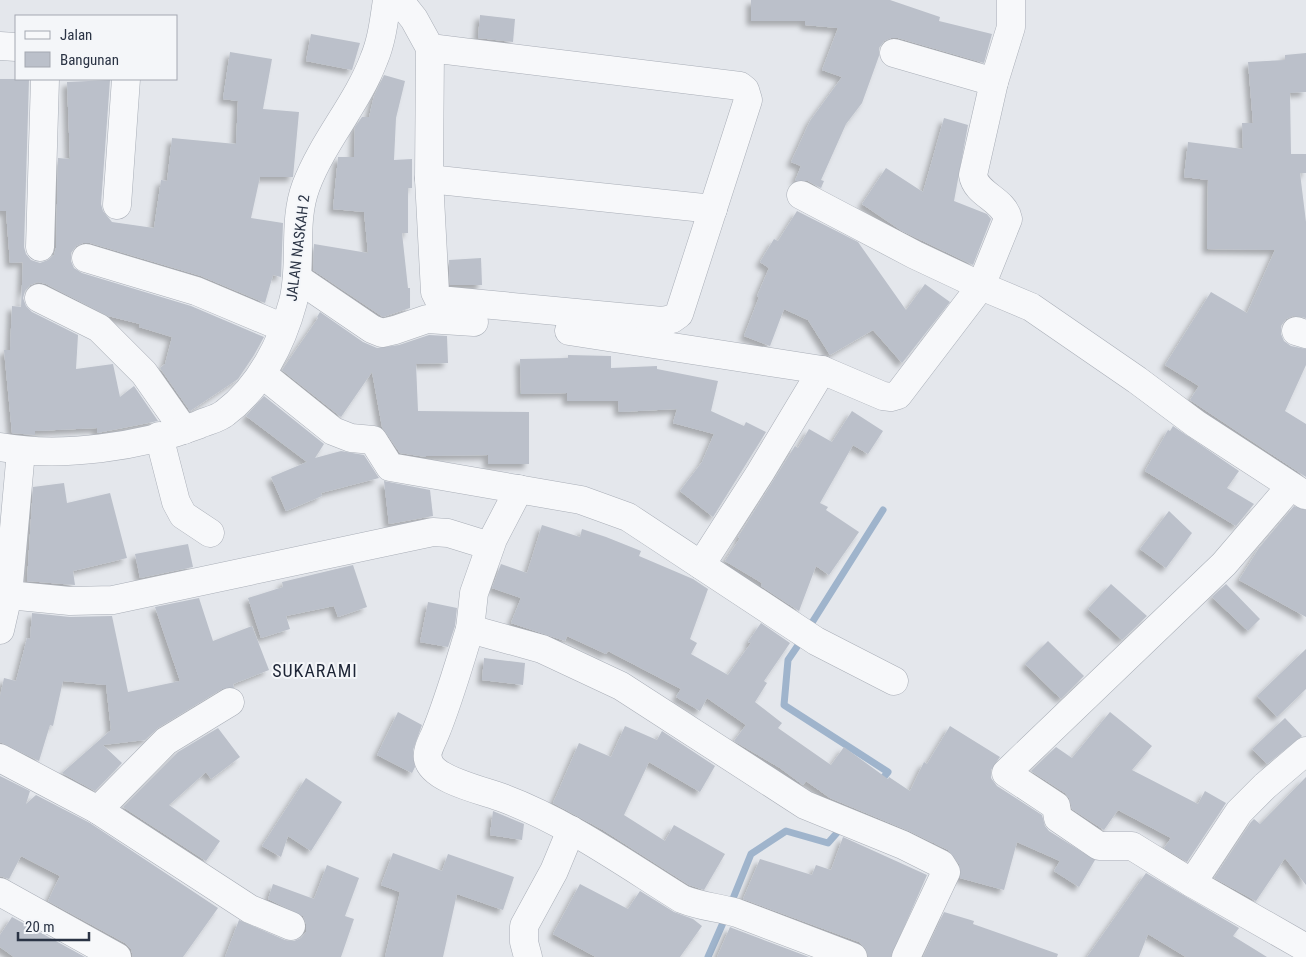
<svg xmlns="http://www.w3.org/2000/svg" width="1306" height="957" font-family="'Roboto Condensed',sans-serif">
  <defs>
    <filter id="shadow"><feDropShadow dx="-4.5" dy="4.5" stdDeviation="2.5" flood-color="#0004"/></filter>
  </defs>
  <rect width="100%" height="100%" fill="#e4e7ec"/>
  <g fill="none" stroke-linecap="round" stroke-linejoin="round">
    <g stroke="#9fb4cc" stroke-width="7">
      <polyline points="808,629 883,510"/>
      <polyline points="803,638 788,660 784,705 888,772 879,783"/>
      <polyline points="730,906 751,854 786,831 828,843 843,826"/>
      <polyline points="708,957 726,916"/>
    </g>
  </g>
  <g fill="#bbc0ca" filter="url(#shadow)">
    <polygon points="751,0 890,0 940,17 939,21 992,34 984,63 898,38 891,38 884,41 879,48 879,56 862,103 846,124 821,180 824,181 821,188 808,181 795,181 801,166 791,162 810,121 842,77 822,70 838,28 805,25 805,21 751,21"/>
    <polygon points="480,15 515,19 513,42 478,38"/>
    <polygon points="311,34 360,43 352,70 306,61"/>
    <polygon points="230,52 272,59 263,109 299,112 293,177 260,177 251,218 283,223 281,277 273,275 265,303 201,276 90,243 83,243 76,246 71,253 71,261 74,268 82,273 191,306 264,337 254,355 238,379 190,411 160,368 165,364 172,337 139,327 140,324 108,316 46,284 38,282 30,285 25,291 23,298 26,306 32,312 78,335 76,369 113,364 120,397 134,386 158,421 97,433 97,428 35,431 35,435 12,433 4,350 10,350 12,306 21,307 23,262 10,263 6,211 0,211 0,79 29,79 24,247 26,254 31,260 40,263 48,260 54,255 56,248 58,158 70,159 67,82 110,80 101,204 103,211 112,222 154,228 161,180 167,181 172,138 236,144 238,101 223,99"/>
    <polygon points="1306,53 1306,92 1290,93 1291,154 1306,154 1306,173 1300,173 1306,222 1306,318 1293,316 1286,319 1281,326 1281,334 1284,341 1291,346 1306,349 1306,365 1285,411 1306,424 1306,477 1190,400 1199,386 1165,365 1211,292 1247,313 1275,250 1207,249 1208,180 1184,177 1188,142 1243,149 1242,123 1253,123 1248,62 1285,60 1285,55"/>
    <polygon points="384,75 405,81 396,118 394,160 412,159 412,188 408,188 408,233 402,233 408,288 410,288 410,308 383,317 313,270 314,244 368,253 364,212 333,209 338,157 354,157 355,127 362,117 369,117 374,96"/>
    <polygon points="944,118 968,125 954,201 987,214 991,219 973,265 902,231 862,204 886,168 923,192"/>
    <polygon points="797,211 858,242 906,310 925,284 950,302 902,363 873,330 830,355 808,320 784,309 770,346 744,336 759,297 757,296 769,268 760,262 774,239 778,241"/>
    <polygon points="481,258 482,285 450,285 449,260"/>
    <polygon points="320,312 363,342 377,348 399,345 429,335 447,336 448,363 416,364 418,411 529,412 529,464 488,464 488,455 426,456 426,457 400,453 382,427 372,372 341,417 282,370 318,318 317,317"/>
    <polygon points="568,355 611,356 611,368 657,366 657,369 718,381 711,411 744,426 746,422 766,432 713,517 680,491 702,462 714,434 673,423 677,409 619,412 618,401 567,401 567,393 521,394 520,359 568,358"/>
    <polygon points="264,396 324,444 315,458 341,451 364,455 379,478 321,493 322,496 286,511 271,477 307,462 246,416"/>
    <polygon points="852,411 883,431 868,454 853,445 820,503 828,507 826,510 859,532 829,575 816,566 799,611 761,586 762,583 725,561 740,538 738,537 795,446 798,448 809,429 832,442"/>
    <polygon points="1173,426 1239,471 1227,488 1254,504 1236,526 1145,471 1168,430 1170,431"/>
    <polygon points="384,481 430,490 433,516 389,524"/>
    <polygon points="64,483 67,503 110,493 127,558 73,571 75,585 27,581 33,487"/>
    <polygon points="1294,506 1306,510 1306,617 1239,580 1259,548"/>
    <polygon points="1169,511 1192,533 1166,568 1140,549"/>
    <polygon points="542,525 580,537 582,529 606,537 641,551 639,556 693,579 708,589 690,639 697,643 691,654 728,675 751,643 748,642 761,623 790,643 764,681 767,683 755,702 782,723 778,728 831,765 844,747 888,779 889,777 910,791 924,762 927,764 950,726 1000,757 991,770 991,778 997,786 1042,815 1045,826 1049,831 1095,860 1079,887 1054,871 1060,861 1017,842 1004,890 960,878 959,864 948,850 909,831 830,798 806,781 803,785 780,768 734,741 746,725 707,698 700,711 676,697 681,689 608,651 606,654 567,636 565,641 511,623 521,598 492,588 501,564 527,573"/>
    <polygon points="188,544 193,567 140,578 135,554"/>
    <polygon points="353,565 367,607 338,617 334,606 286,616 290,629 261,638 248,598 283,587 282,582"/>
    <polygon points="1111,584 1147,616 1122,640 1088,609"/>
    <polygon points="1226,584 1260,619 1248,631 1212,597"/>
    <polygon points="199,598 213,641 252,626 269,670 233,684 234,688 222,689 158,728 145,740 103,745 122,763 95,791 62,773 111,730 106,685 63,681 53,726 50,725 39,761 0,742 0,696 4,678 16,681 27,638 30,639 32,613 70,617 112,616 128,692 180,681 155,607"/>
    <polygon points="428,602 457,608 455,626 448,647 420,642"/>
    <polygon points="1048,641 1084,676 1061,699 1025,664"/>
    <polygon points="1306,649 1306,689 1277,717 1257,696"/>
    <polygon points="484,658 525,663 523,685 482,680"/>
    <polygon points="398,712 422,725 413,750 415,767 412,773 377,755"/>
    <polygon points="1110,712 1152,746 1132,770 1198,804 1205,791 1226,803 1187,862 1164,848 1171,838 1118,810 1104,830 1072,809 1069,798 1065,793 1031,771 1056,747 1072,758"/>
    <polygon points="1285,718 1302,736 1267,764 1252,749"/>
    <polygon points="625,726 657,740 662,731 715,766 700,792 649,762 624,815 665,841 674,825 725,854 704,890 689,885 603,830 553,803 579,743 611,757"/>
    <polygon points="218,728 240,757 211,779 206,772 169,805 220,841 206,861 123,807 178,752"/>
    <polygon points="0,776 30,791 26,804 36,795 90,823 218,908 183,957 133,957 131,949 125,943 48,901 60,876 21,856 9,879 0,876"/>
    <polygon points="1306,777 1306,885 1285,858 1256,901 1214,878 1251,822 1254,819 1260,824"/>
    <polygon points="306,778 342,802 311,851 288,836 281,857 262,846"/>
    <polygon points="493,811 524,824 522,840 490,835"/>
    <polygon points="843,837 927,875 891,957 868,957 865,948 859,942 743,899 760,859 812,875 816,865 831,870"/>
    <polygon points="393,853 442,871 448,854 514,877 503,910 457,894 443,957 385,957 400,892 381,885"/>
    <polygon points="327,865 359,878 345,916 354,919 341,957 225,957 239,920 285,940 294,941 301,938 306,932 306,924 303,916 268,899 273,884 314,899"/>
    <polygon points="1146,873 1239,928 1233,936 1267,957 1186,957 1148,934 1139,957 1087,957"/>
    <polygon points="580,884 628,909 640,891 674,912 693,919 702,926 680,957 596,957 553,934"/>
    <polygon points="944,912 974,921 973,924 1058,954 1057,957 923,957"/>
    <polygon points="12,917 85,957 14,957 0,947 0,935"/>
    <polygon points="730,927 732,928 809,957 717,957"/>
  </g>
  <g fill="none" stroke-linecap="round" stroke-linejoin="round">
    <g stroke="#a9aeb7" stroke-width="29">
      <g id="minor">
        <polyline points="399,0 414,19 430,48 740,86 745,90 748,100 679,314 672,319 662,321 439,300 435,292 429,179 430,48"/>
        <polyline points="0,46 16,47"/>
        <polyline points="894,53 994,82"/>
        <polyline points="429,179 713,209"/>
        <polyline points="801,195 915,255 981,286 1031,307 1137,380 1196,424 1305,495"/>
        <polyline points="117,205 126,79"/>
        <polyline points="40,247 45,79"/>
        <polyline points="86,258 196,291 284,328"/>
        <polyline points="297,278 372,329 382,333 395,330 427,319 474,322"/>
        <polyline points="39,298 99,328 144,373 184,430"/>
        <path d="M569 331 822 370 883 396 891 397 898 395 981 286 1008 219C1004 199 976 195 973 175L994 82 1011 27V0"/>
        <polyline points="1296,331 1306,334"/>
        <polyline points="262,374 333,431 351,438 373,440 390,467 581,500 628,517 816,641 894,681"/>
        <polyline points="159,436 176,502 183,515 210,533"/>
        <path d="M0 447C61 458 140 447 198 425 206 421 218 419 225 413 260 387 282 343 293 302 303 264 292 223 306 186 323 141 357 104 374 59 382 40 384 20 387 0"/>
        <polyline points="1290,487 1224,564 1006,773 1056,806 1058,818 1099,846 1132,846 1192,883 1306,948"/>
        <polyline points="519,489 493,539 474,593 470,629 542,649 621,686 805,805 903,845 941,864 946,872 906,957"/>
        <polyline points="701,565 760,473 822,370"/>
        <polyline points="8,595 70,601 113,600 433,532 448,533 490,546"/>
        <path d="M470 629C459 664 449 700 435 734 432 741 426 752 428 759 432 780 485 791 503 798 567 822 624 863 682 899 702 907 717 907 737 913L853 957"/>
        <polyline points="0,630 8,595 21,451"/>
        <polyline points="0,758 98,810 250,909 291,926"/>
        <polyline points="98,810 166,741 230,702"/>
        <polyline points="1192,883 1239,812 1265,786 1306,751"/>
        <polyline points="0,892 117,957"/>
        <polyline points="528,957 524,942 524,926 554,871 571,830"/>
      </g>
    </g>
    <use href="#minor" stroke="#f7f8fa" stroke-width="28"/>
  </g>
  <g text-anchor="middle" dominant-baseline="central" stroke-width="4" stroke-linejoin="round" paint-order="stroke">
    <g font-size="15" fill="#2b3445" stroke="#f4f6f9">
      <text transform="translate(298 248) rotate(-83)">JALAN NASKAH 2</text>
    </g>
    <g font-size="18" letter-spacing="1" fill="#1d2536" stroke="#f4f6f9">
      <text x="315" y="670">SUKARAMI</text>
    </g>
  </g>
  <rect x="15" y="15" width="162" height="65" fill="#f4f6f9" stroke="#a4a8b1"/>
  <rect x="25" y="31" width="25" height="8" fill="#f7f8fa" stroke="#a4a8b1"/>
  <text x="60" y="40" font-size="15" fill="#2b3445">Jalan</text>
  <rect x="25" y="52" width="25" height="15" fill="#bbc0ca" stroke="#a4a8b1"/>
  <text x="60" y="65" font-size="15" fill="#2b3445">Bangunan</text>
  <path d="M18 932v8h71v-8" fill="none" stroke="#2b3445" stroke-width="2.5"/>
  <text x="25" y="932" font-size="15" fill="#2b3445" stroke="#f4f6f9" stroke-width="4" paint-order="stroke">20 m</text>
</svg>
